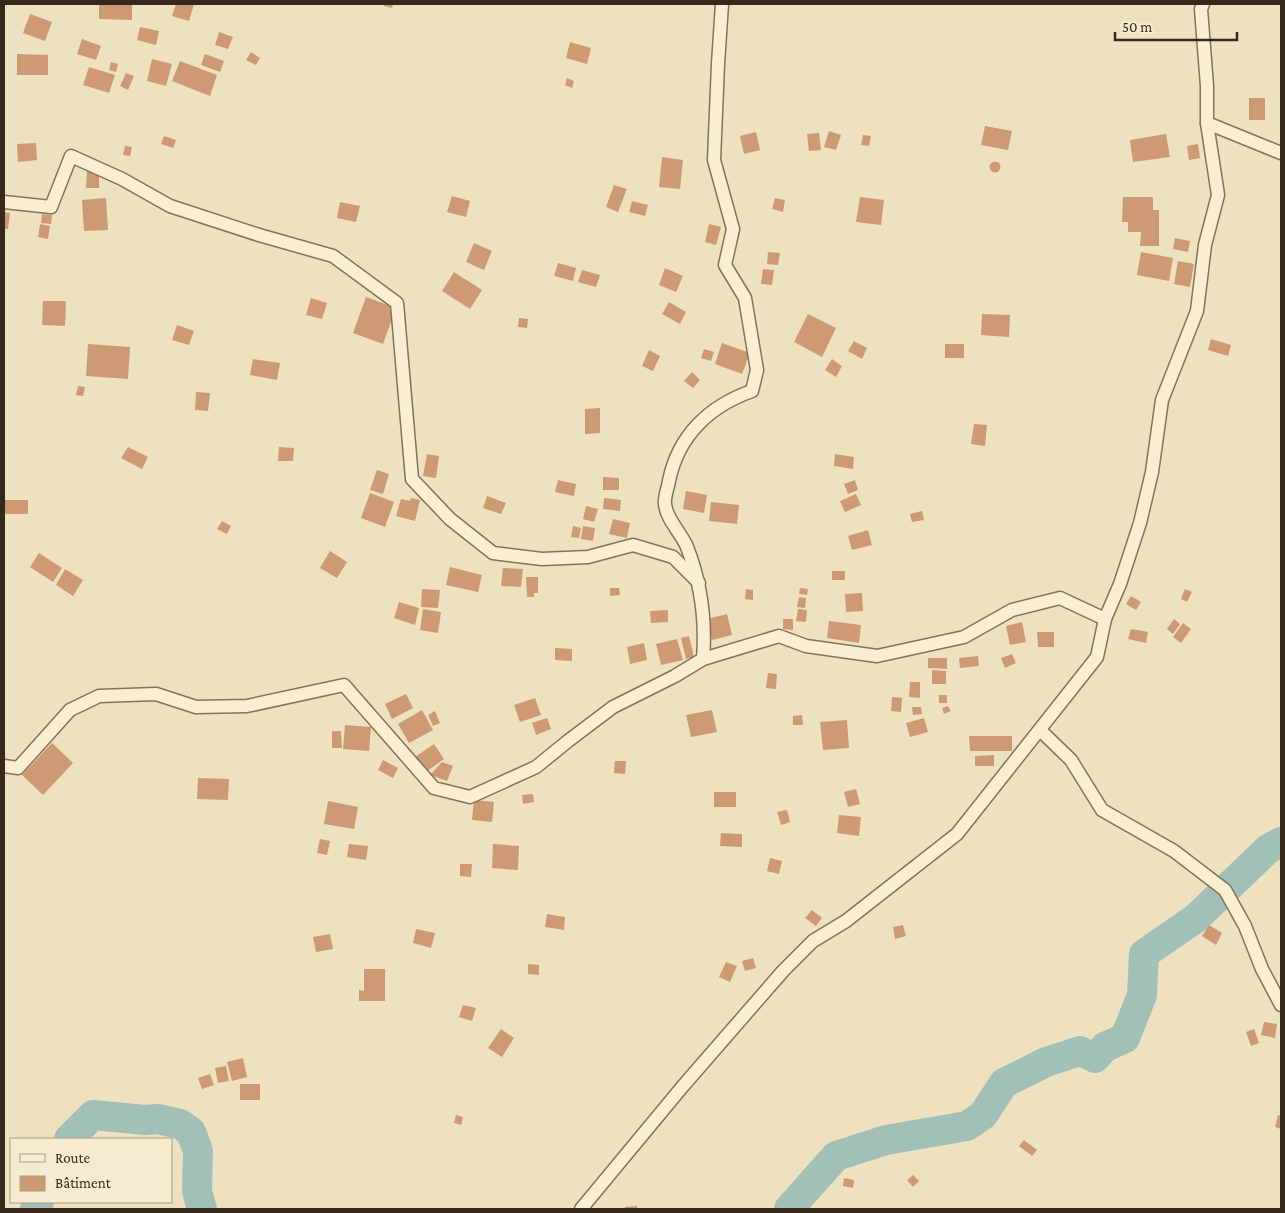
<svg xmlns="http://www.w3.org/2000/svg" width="1285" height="1213" font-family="'Crimson Pro',serif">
  <rect width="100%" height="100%" fill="#eee1bf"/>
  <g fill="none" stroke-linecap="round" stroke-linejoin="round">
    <g stroke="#a2c0b7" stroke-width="30">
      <polyline points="69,1139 93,1115 145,1120 158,1119 180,1124 191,1132 198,1151 197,1191 202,1209"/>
      <polyline points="35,1209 39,1202"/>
      <polyline points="789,1209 836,1156 886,1140 967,1126 983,1115 1004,1083 1046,1062 1080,1051 1095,1058 1105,1047 1125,1038 1142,995 1144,954 1196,918 1268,849 1281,842"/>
    </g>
  </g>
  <g fill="#cd9a74">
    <polygon points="99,4 132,4 132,20 99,19"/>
    <polygon points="176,4 194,4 189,21 172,16"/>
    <polygon points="384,4 393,4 392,8 384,6"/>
    <polygon points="30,14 52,22 45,41 23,33"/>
    <polygon points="140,27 159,31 156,45 137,40"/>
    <polygon points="219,32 233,37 228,49 215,45"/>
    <polygon points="82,39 101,46 96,60 77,54"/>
    <polygon points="570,42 591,48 587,64 566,58"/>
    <polygon points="251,52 260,58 256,65 246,60"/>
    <polygon points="17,54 48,55 48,75 17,75"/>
    <polygon points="205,54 224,61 220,72 201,65"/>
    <polygon points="152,59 172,64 166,86 147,81"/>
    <polygon points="180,61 217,75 210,96 172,81"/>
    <polygon points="111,62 118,64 116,72 109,70"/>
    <polygon points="89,67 115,75 109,93 83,85"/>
    <polygon points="126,73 134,76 128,90 120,86"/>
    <polygon points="567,78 574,81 572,88 565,85"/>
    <rect x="1249" y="98" width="16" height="22"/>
    <polygon points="985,126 1012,131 1008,150 981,145"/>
    <polygon points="829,131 841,135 836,150 824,147"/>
    <polygon points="756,132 760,150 744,154 740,136"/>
    <polygon points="819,133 821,150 809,151 807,134"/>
    <polygon points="1166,134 1170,157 1133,162 1130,140"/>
    <polygon points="863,135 871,136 869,146 861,145"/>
    <polygon points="164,136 176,140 173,148 161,144"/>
    <polygon points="36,143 37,160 18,162 17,144"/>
    <polygon points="1198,144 1200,158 1189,160 1187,146"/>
    <polygon points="125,146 132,147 130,156 123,155"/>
    <polygon points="662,157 683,160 680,189 659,187"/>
    <circle cx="995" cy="167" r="5.5"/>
    <polygon points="87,171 99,172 99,188 86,188"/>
    <polygon points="614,185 627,189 618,212 606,207"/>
    <polygon points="452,196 470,201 466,217 447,212"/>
    <polygon points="860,197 884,200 881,225 856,222"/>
    <polygon points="1123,197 1153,197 1153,210 1159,210 1159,246 1140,246 1141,232 1128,232 1128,222 1122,222"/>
    <polygon points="106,198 108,230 84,231 82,200"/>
    <polygon points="775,198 785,200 783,212 772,209"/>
    <polygon points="632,201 648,205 645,216 629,212"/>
    <polygon points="340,202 360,206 356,222 337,218"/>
    <polygon points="4,212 10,213 8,229 4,229"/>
    <polygon points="42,214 52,215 51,224 41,223"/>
    <polygon points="40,224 50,226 48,239 38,237"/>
    <polygon points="709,224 721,227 716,245 705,242"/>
    <polygon points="1175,238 1190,241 1188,252 1173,249"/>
    <polygon points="474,243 492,251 484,270 466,262"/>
    <polygon points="768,252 780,253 778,265 767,264"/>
    <polygon points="1141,252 1173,258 1169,281 1137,275"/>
    <polygon points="1178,261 1194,264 1190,287 1174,284"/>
    <polygon points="558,263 576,268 573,281 554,276"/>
    <polygon points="665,268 683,276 676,292 659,285"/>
    <polygon points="763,269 774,270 772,285 761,284"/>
    <polygon points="582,270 600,275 596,287 578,282"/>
    <polygon points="454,272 482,290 470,309 442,291"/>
    <polygon points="366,297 396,308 383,344 353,333"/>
    <polygon points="311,298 327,303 322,319 306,315"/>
    <polygon points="43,301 66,301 65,326 42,325"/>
    <polygon points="669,302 686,312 680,324 662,314"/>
    <polygon points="808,314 836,328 822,357 794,342"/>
    <polygon points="982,314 1010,315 1009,337 981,335"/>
    <polygon points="519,318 528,319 527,328 518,327"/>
    <polygon points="177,325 194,331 189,345 172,340"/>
    <polygon points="1211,339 1231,345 1228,356 1208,350"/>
    <polygon points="854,341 867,348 862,359 848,351"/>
    <polygon points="722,343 750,353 742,374 715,364"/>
    <polygon points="88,344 130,347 128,379 86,376"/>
    <rect x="945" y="344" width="19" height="14"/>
    <polygon points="704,349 714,352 711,361 701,358"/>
    <polygon points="649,350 660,356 653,371 642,366"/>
    <polygon points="253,359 280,363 277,380 250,375"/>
    <polygon points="832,359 842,366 836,377 825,370"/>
    <polygon points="692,372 700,380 693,388 684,381"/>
    <polygon points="78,386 85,387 83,396 76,395"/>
    <polygon points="196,392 210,393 208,411 195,410"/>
    <polygon points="600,408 600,433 585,434 585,409"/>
    <polygon points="974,424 987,425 985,446 971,444"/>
    <polygon points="128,447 148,457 142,469 121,458"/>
    <polygon points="279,447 294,448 293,461 278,461"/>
    <polygon points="427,454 439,456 436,478 423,476"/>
    <polygon points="835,454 854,457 853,469 834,466"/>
    <polygon points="377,470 389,474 383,494 370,490"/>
    <polygon points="603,477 619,478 619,490 603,490"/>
    <polygon points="558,480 576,484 574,496 555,492"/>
    <polygon points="855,480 858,490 848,494 844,484"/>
    <polygon points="686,491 707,495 704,513 683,509"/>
    <polygon points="370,493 394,502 385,527 361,518"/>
    <polygon points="856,494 861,505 845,512 840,501"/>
    <polygon points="487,496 506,503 501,514 483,508"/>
    <polygon points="411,498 420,500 415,521 396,516 401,499 410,501"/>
    <polygon points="604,498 621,500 620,511 603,509"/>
    <rect x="4" y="500" width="24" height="14"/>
    <polygon points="711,502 739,505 737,524 709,521"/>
    <polygon points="586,506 598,509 594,522 583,519"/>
    <polygon points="922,511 924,520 912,522 910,514"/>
    <polygon points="613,519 630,523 627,538 609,534"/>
    <polygon points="222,521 231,526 227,534 217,529"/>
    <polygon points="573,526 581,528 579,538 571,537"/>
    <polygon points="583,526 595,528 593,541 581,539"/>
    <polygon points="868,530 872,545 852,550 848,536"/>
    <polygon points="330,551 347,562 337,578 320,568"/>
    <polygon points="39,553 62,568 53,582 30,567"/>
    <polygon points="450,567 482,575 478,592 446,585"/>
    <polygon points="503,568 523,569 521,587 501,586"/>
    <polygon points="65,569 83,580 73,596 56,585"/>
    <rect x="832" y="571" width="13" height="9"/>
    <polygon points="526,577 538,577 538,593 534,593 534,597 527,597"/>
    <polygon points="610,588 619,588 620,595 610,596"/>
    <polygon points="800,588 808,589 807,595 799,594"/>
    <polygon points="422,589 440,590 438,608 421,607"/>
    <polygon points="746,589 753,590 753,600 745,599"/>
    <polygon points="1185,589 1192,592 1187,602 1181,599"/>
    <polygon points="862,593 863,611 846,612 845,594"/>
    <polygon points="1131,596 1141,602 1136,610 1126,604"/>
    <polygon points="799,597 806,598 805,608 797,607"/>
    <polygon points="399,602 419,608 415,625 394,618"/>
    <polygon points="423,609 441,612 438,633 420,630"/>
    <polygon points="798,609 807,610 806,622 796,621"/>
    <polygon points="668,610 668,622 651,623 650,611"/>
    <polygon points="727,614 732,635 712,640 707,619"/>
    <polygon points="783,619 793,619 793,630 783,629"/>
    <polygon points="1174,619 1180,624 1173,634 1167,629"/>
    <polygon points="829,621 861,625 859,643 827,638"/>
    <polygon points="1022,622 1026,642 1010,645 1006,626"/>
    <polygon points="1183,623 1191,629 1181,643 1173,637"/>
    <polygon points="1131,629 1148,632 1146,643 1128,639"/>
    <polygon points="1037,632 1054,632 1054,647 1038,647"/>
    <polygon points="689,636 694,657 686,659 681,638"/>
    <polygon points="677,639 683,660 661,665 656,644"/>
    <polygon points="644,643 647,660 630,664 627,647"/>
    <polygon points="555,648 572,649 572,661 555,660"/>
    <polygon points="1012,654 1016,663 1005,668 1001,658"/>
    <polygon points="978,656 979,666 960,668 959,658"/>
    <polygon points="928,658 947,658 947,669 928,668"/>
    <polygon points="932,670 946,671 946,684 932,684"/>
    <polygon points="768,673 777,674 776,689 766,688"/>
    <polygon points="910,682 920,682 920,698 909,697"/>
    <polygon points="406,694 413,708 392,719 385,704"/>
    <rect x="939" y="695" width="8" height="8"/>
    <polygon points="892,697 902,698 901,712 891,711"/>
    <polygon points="535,698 541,715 520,722 514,705"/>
    <polygon points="948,706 951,711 944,714 942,708"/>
    <polygon points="912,707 921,707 922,714 913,715"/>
    <polygon points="422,710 433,730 409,743 398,724"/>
    <polygon points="712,710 717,732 691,737 686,715"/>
    <polygon points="435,711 440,723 433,726 428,715"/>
    <polygon points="802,715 803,725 793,725 793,716"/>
    <polygon points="547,718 551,729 536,735 532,723"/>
    <polygon points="924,718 928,732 910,737 906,723"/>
    <polygon points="847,720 849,748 823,750 820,722"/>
    <polygon points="345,725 371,727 369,751 343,749"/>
    <polygon points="332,731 341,731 342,748 332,748"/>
    <polygon points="969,736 1012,736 1012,751 970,751"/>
    <polygon points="52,743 73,763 43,795 22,775"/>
    <polygon points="434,744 444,759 426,772 415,757"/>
    <polygon points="994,755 994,766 975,766 975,756"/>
    <polygon points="383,760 398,768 393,778 378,770"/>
    <polygon points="615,761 626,761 625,774 614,773"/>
    <polygon points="442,762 453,766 447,781 430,775"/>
    <polygon points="198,778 229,779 228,800 197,799"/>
    <polygon points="856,789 860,804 848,807 844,792"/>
    <rect x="714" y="792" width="22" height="15"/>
    <polygon points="533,794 534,802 523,804 522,795"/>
    <polygon points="474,800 494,802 492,822 472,820"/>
    <polygon points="328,801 358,807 354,829 324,824"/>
    <polygon points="787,810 790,822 781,825 777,812"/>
    <polygon points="839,815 861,817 859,836 837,833"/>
    <polygon points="721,833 742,834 742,847 720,846"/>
    <polygon points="320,839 330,841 327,855 317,853"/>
    <polygon points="349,844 368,846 366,860 347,857"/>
    <polygon points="493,844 519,846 518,870 492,868"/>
    <polygon points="770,858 782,861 779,874 767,871"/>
    <polygon points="460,864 472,864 471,877 460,876"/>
    <polygon points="812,910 822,918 816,926 805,918"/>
    <polygon points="547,914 565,917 564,930 545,927"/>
    <polygon points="903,925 906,936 895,939 893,927"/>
    <polygon points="1209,925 1222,933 1216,945 1202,936"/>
    <polygon points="416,929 435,933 431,948 413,943"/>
    <polygon points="330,934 333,949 316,952 313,937"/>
    <polygon points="753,958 756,968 745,971 742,961"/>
    <polygon points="726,962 737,966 730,982 719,977"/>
    <polygon points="528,964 539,965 539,975 528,974"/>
    <polygon points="364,969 385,969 385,1001 359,1001 359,990 364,991"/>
    <polygon points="463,1005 476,1008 472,1021 459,1017"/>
    <polygon points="1264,1022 1277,1024 1275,1038 1261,1035"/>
    <polygon points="501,1029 514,1038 502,1057 488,1048"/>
    <polygon points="1254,1029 1259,1043 1251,1046 1246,1032"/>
    <polygon points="243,1058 247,1077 232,1081 227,1062"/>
    <polygon points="226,1066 229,1081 218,1083 215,1068"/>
    <polygon points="210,1074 214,1085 202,1089 198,1078"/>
    <rect x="240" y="1084" width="20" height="16"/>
    <polygon points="456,1115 463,1117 461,1125 454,1123"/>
    <polygon points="1278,1115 1281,1116 1281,1129 1275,1127"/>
    <polygon points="1024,1140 1037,1150 1032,1156 1019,1146"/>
    <polygon points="913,1175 919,1181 913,1187 907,1180"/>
    <polygon points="844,1178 854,1180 853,1188 843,1186"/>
    <polygon points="637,1206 637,1209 625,1209 625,1207"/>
  </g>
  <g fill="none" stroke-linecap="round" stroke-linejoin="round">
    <g stroke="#877157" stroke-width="15">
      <g id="street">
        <polyline points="1207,123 1281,153"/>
        <polyline points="4,202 51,207 71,156 122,179 170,206 259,235 333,256 397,303 412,479 450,519 493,553 542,559 588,557 633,545 673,557 699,583"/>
        <path d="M703 659C706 621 701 583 687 547 682 534 666 519 665 504 664 497 668 488 669 481 678 436 709 406 752 391L757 370 745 298 725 265 733 229 714 160 718 64 722 4"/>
        <polyline points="1040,730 1071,760 1102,810 1174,851 1225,890 1245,926 1262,969 1281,1005"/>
        <polyline points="4,766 18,768 70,710 99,696 156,694 196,707 247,706 344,685 434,788 470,797 536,767 568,741 613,707 675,676 703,659 779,636 806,646 877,656 964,637 1012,610 1060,598 1105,619"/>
        <polyline points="581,1209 683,1086 783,971 813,941 846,921 957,834 1097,657 1105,619 1120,584 1140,523 1152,472 1162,400 1197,311 1205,245 1218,195 1207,123 1207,86 1201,9 1203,4"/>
      </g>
    </g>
    <use href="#street" stroke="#f9eed2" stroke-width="12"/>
  </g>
  <rect width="1285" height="1213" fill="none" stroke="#36291c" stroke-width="10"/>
  <rect x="10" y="1138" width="162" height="65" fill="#f6ebce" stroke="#a99d87"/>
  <rect x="20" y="1154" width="25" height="8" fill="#f9eed2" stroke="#a99d87"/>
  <text x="55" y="1163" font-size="15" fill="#36291c">Route</text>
  <rect x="20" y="1176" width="25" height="15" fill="#cd9a74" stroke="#a99d87"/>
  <text x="55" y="1188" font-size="15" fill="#36291c">Bâtiment</text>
  <path d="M1115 32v8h122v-8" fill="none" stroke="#36291c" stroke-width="2.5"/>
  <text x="1122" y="32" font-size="15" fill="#36291c" stroke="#f6ebce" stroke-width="4" paint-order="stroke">50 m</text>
</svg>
